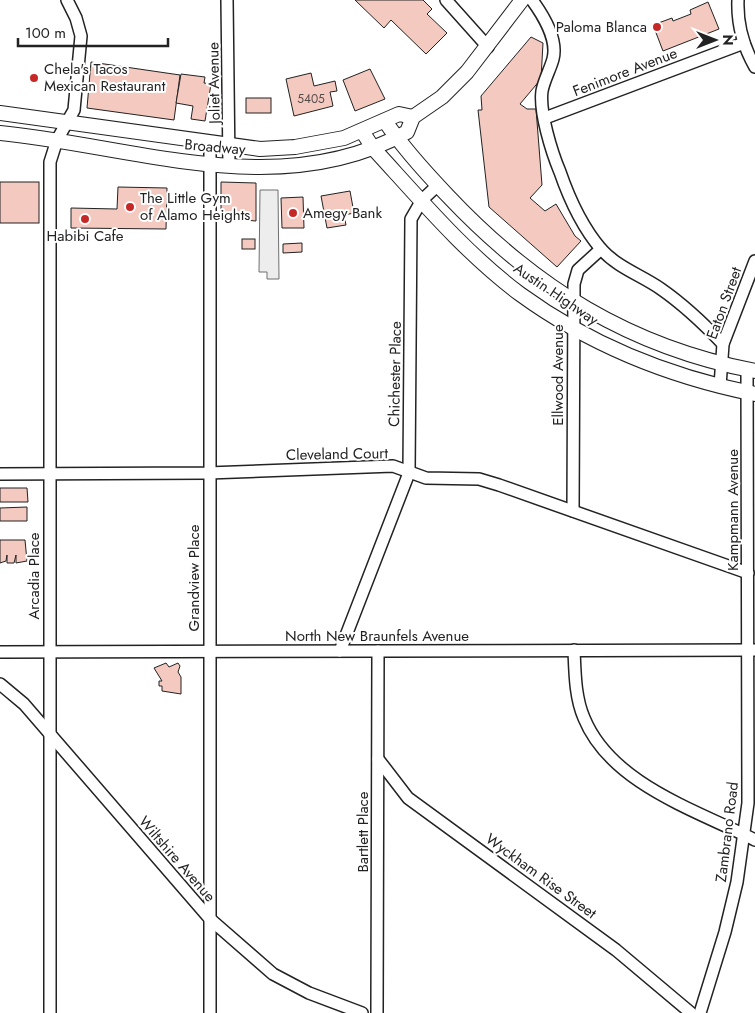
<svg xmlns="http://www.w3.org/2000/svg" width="755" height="1013" font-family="Jost,sans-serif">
  <rect width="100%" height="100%" fill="#fff"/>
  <polygon fill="#ededed" stroke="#6f6f6f" points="260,190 278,190 279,279 267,279 267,272 259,272"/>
  <g fill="#f3c9c0" stroke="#222">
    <polygon points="355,0 423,0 432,9 427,14 447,33 426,54 391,20 384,28"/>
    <polygon points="708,2 719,29 663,51 653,25 672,18 673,21 691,14 690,10"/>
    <polygon points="531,37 543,43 541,79 520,104 527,109 536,109 542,185 530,198 545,211 556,204 575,236 581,241 557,267 489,207 478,110 482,110 481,96"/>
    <polygon points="91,62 180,75 174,120 87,108"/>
    <polygon points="370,69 385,99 355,111 343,80"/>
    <polygon points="311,73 314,86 335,81 337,91 330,92 333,106 294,116 286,79"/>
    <polygon points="181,74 205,77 204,83 211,84 205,121 191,119 193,106 176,103"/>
    <rect x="246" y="98" width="25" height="15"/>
    <rect x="0" y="182" width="39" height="41"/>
    <polygon points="221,182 256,183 256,221 244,220 244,216 221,215"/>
    <polygon points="118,187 167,188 166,229 71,228 71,208 117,209"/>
    <polygon points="350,191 354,213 344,215 346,225 327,228 321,196"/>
    <polygon points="303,197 304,228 282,228 281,198"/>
    <rect x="242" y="239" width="13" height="10"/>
    <polygon points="302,243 302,252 283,253 283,244"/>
    <polygon points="0,488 27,488 28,502 0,502"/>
    <polygon points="27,507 27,521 0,521 0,508"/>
    <polygon points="0,540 25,540 27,561 16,563 16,555 14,563 7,563 7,555 6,561 0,563"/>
    <polygon points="166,663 169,667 178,663 180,666 178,672 181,677 181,694 162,691 162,686 159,686 159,681 162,681 154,668"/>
  </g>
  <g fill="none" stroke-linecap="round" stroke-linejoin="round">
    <g stroke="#222" stroke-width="14">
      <g id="minor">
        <polyline points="227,0 229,165"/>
        <polyline points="446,0 488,47"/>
        <path d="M532 0C543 15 558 40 553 59 550 70 544 80 542 91 539 112 552 153 560 172 569 198 583 228 601 249 618 268 641 275 661 289 684 305 704 324 723 344"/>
        <path d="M738 0C737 24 743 46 755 67"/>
        <polyline points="545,118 744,43"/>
        <polyline points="720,386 723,344 755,261"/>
        <polyline points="0,474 208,473 393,466 426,478 479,479 499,485 748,573"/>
        <polyline points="573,511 574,284 578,270 601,249"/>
        <path d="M574 650C575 673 575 697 584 718 611 784 696 810 755 840"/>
        <polyline points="340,651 409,473 411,219 422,200 438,185"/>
        <polyline points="0,652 755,650"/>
        <polyline points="0,684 24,704 210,919 273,974 309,993 362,1013"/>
        <polyline points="378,759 408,798 616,950 691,1013"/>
        <polyline points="50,1013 50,162 57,140 74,110 81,36 76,18 67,0"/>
        <polyline points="210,1013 210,143"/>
        <polyline points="377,1013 378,651"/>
        <polyline points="700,1013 725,932 737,882 748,803 747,370"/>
      </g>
    </g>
    <g stroke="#222" stroke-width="16">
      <g id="major">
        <polyline points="0,113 260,149 295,147 344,138 399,114 413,117"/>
        <path d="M385 121C403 148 425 172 448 196 535 288 630 347 755 371"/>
        <path d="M362 131 373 148C419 198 465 253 520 294 590 345 671 377 755 394"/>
        <path d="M0 133C134 146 280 203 407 132L413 117 442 97 467 72 522 0"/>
      </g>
    </g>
    <use href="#minor" stroke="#fff" stroke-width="11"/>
    <use href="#major" stroke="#fff" stroke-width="14"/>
  </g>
  <g fill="#c62828" stroke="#fff" stroke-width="2">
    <circle cx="657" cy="27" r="5"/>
    <circle cx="34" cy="78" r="5"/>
    <circle cx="130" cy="207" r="5"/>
    <circle cx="293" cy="213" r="5"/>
    <circle cx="85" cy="219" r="5"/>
  </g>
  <g text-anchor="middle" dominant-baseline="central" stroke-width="4" stroke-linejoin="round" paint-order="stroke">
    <g font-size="12" fill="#564c4a">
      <text x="311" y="99">5405</text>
    </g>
    <g font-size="15" fill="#222" stroke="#fff" text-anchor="start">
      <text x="647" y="27" text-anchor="end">Paloma Blanca</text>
      <text x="44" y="69">Chela's Tacos<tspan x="44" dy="17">Mexican Restaurant</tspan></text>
      <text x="140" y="198">The Little Gym<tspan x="140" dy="17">of Alamo Heights</tspan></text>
      <text x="303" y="213">Amegy Bank</text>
      <text x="85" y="236" text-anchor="middle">Habibi Cafe</text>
    </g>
    <g font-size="15" fill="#222" stroke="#fff">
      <text transform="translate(625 72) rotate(-21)">Fenimore Avenue</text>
      <text transform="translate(214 83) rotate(-91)">Joliet Avenue</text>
      <text transform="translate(215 147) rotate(5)">Broadway</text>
      <text transform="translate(556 294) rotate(34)">Austin Highway</text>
      <text transform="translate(724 303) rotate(-70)">Eaton Street</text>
      <text transform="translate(395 374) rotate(-89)">Chichester Place</text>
      <text transform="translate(558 375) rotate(-90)">Ellwood Avenue</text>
      <text transform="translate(337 454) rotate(-1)">Cleveland Court</text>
      <text transform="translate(733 510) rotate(-90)">Kampmann Avenue</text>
      <text transform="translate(34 576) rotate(-90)">Arcadia Place</text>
      <text transform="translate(194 578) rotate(-90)">Grandview Place</text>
      <text x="377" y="636">North New Braunfels Avenue</text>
      <text transform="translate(363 832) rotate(-90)">Bartlett Place</text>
      <text transform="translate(727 832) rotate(-83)">Zambrano Road</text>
      <text transform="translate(177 859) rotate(49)">Wiltshire Avenue</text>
      <text transform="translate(541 876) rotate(36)">Wyckham Rise Street</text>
    </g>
  </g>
  <g transform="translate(715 40) rotate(90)" stroke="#ffffff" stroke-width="4" paint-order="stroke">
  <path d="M0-4L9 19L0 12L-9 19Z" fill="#222222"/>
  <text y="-8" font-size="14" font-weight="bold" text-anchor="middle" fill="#222222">N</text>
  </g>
  <path d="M18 38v8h150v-8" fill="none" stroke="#222222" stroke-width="2.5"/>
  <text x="25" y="38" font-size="15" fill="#222222" stroke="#ffffff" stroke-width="4" paint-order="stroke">100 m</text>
</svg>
